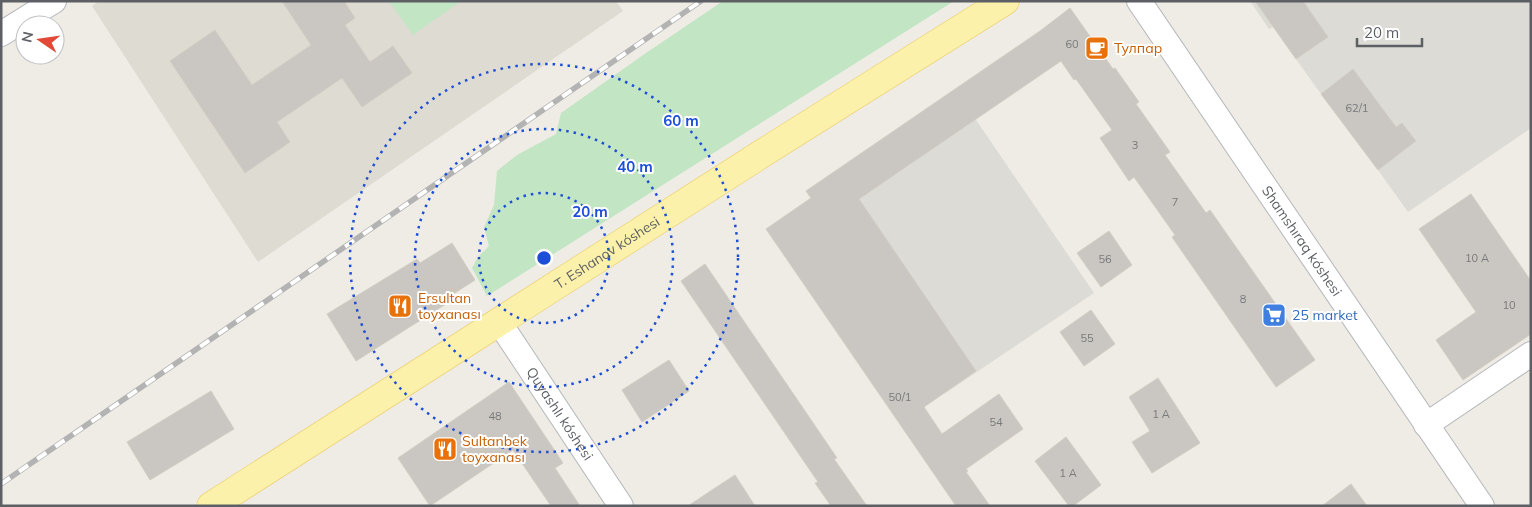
<svg xmlns="http://www.w3.org/2000/svg" width="1532" height="507" font-family="Mulish,sans-serif">
  <rect width="100%" height="100%" fill="#eeece4"/>
  <g fill="#dddbd6">
    <polygon points="1250,1 1531,1 1531,128 1408,212 1378,170 1416,141 1402,123 1396,127 1353,69 1321,94 1273,27 1269,29"/>
    <polygon points="955,89 1094,293 944,394 806,191"/>
  </g>
  <polygon fill="#dedbd2" points="99,1 616,1 623,11 258,262 92,6"/>
  <g fill="#c2e5c3">
    <polygon points="389,1 461,1 413,35"/>
    <polygon points="723,1 954,1 487,296 472,268 478,257 489,246 484,227 494,205 497,171 517,155 556,134 561,113 646,53"/>
  </g>
  <g fill="#cac6c1" stroke="#d2cec3">
    <polygon points="282,1 344,1 355,18 345,25 370,62 393,46 412,73 362,107 342,78 277,122 290,142 245,173 170,61 215,30 252,85 311,45"/>
    <polygon points="1255,1 1303,1 1328,37 1296,59"/>
    <polygon points="1070,8 1113,69 1115,68 1139,102 1136,104 1170,152 1165,155 1206,213 1210,210 1315,360 1276,387 1172,237 1175,235 1134,177 1129,181 1100,138 1112,130 1076,79 1074,80 1061,61 859,199 976,371 924,407 942,434 999,394 1023,429 966,469 968,471 966,472 990,506 956,506 766,229 811,198 806,191 1040,31"/>
    <polygon points="1353,69 1396,127 1402,123 1416,141 1378,170 1321,94"/>
    <polygon points="1471,194 1531,281 1531,334 1463,380 1436,340 1476,312 1419,229"/>
    <polygon points="1109,231 1132,265 1101,287 1077,253"/>
    <polygon points="452,243 475,280 444,300 446,304 356,361 327,314 417,259 420,263"/>
    <polygon points="705,264 837,458 834,459 867,506 831,506 815,483 818,482 681,281"/>
    <polygon points="1091,310 1115,344 1084,366 1060,332"/>
    <polygon points="669,360 689,391 642,422 622,390"/>
    <polygon points="1158,378 1200,443 1152,473 1132,442 1150,431 1129,397"/>
    <polygon points="509,382 563,463 555,468 580,506 551,506 513,450 430,506 398,458"/>
    <polygon points="211,391 234,429 150,480 127,442"/>
    <polygon points="1066,437 1101,485 1073,506 1069,506 1035,461"/>
    <polygon points="735,475 755,506 688,506 712,490"/>
    <polygon points="1351,484 1367,506 1322,506"/>
  </g>
  <g fill="none" stroke-linecap="round" stroke-linejoin="round">
    <g stroke="#b4b6bb" stroke-width="26">
      <g id="minor">
        <path id="s1" d="M1139 1 1482 506"/>
        <polyline points="1,34 54,1"/>
        <path id="s2" d="M499 322 621 506"/>
        <polyline points="1426,425 1531,354"/>
      </g>
    </g>
    <g stroke="#ecc95f" stroke-width="29">
      <g id="major">
        <path id="s3" d="M211 506 766 151 1005 1"/>
      </g>
    </g>
    <use href="#minor" stroke="#fff" stroke-width="24"/>
    <use href="#major" stroke="#fcf1ab" stroke-width="28"/>
    <g stroke="#b3b3b4" stroke-width="5.5">
      <polyline id="rail" points="1,484 701,1"/>
    </g>
    <use href="#rail" stroke="#fff" stroke-width="4" stroke-dasharray="11" stroke-linecap="butt"/>
  </g>
  <g fill="none" stroke="#1d4ed8" stroke-width="2.5" stroke-dasharray="2.5 5">
    <circle cx="544" cy="258" r="65"/>
    <circle cx="544" cy="258" r="129"/>
    <circle cx="544" cy="258" r="194"/>
  </g>
  <defs>
    <g id="cafe-square" transform="scale(1.25)"><rect x="-9" y="-9" width="18" height="18" rx="4" fill="#e8710a" stroke="#fff"/><path d="M-5.5-4.5H6V0H3Q3 3.5 0 3.5H-2.5Q-5.5 3.5-5.5 0ZM3-3.2v2h1.7v-2ZM-6 4.5H4V6H-6Z" fill="#fff"/></g>
    <g id="restaurant-square" transform="scale(1.25)"><rect x="-9" y="-9" width="18" height="18" rx="4" fill="#e8710a" stroke="#fff"/><path d="M-5-6h1v4h1v-4h1v4h1v-4h1v5L-1.5 .5V6h-2V.5L-5-1ZM5-6V6H3V1.5H1.5Q1.5-4 5-6Z" fill="#fff"/></g>
    <g id="supermarket-square" transform="scale(1.25)"><rect x="-9" y="-9" width="18" height="18" rx="4" fill="#3f7fe0" stroke="#fff"/><path d="M-6-5.5h2.5l.6 2H6L4.5 2H-2.5L-4.4-4H-6ZM-1.5 3.2a1.3 1.3 0 1 0 .1 0ZM3 3.2a1.3 1.3 0 1 0 .1 0Z" fill="#fff"/></g>
  </defs>
  <g fill-rule="evenodd">
    <use href="#cafe-square" x="1097" y="48"/>
    <use href="#restaurant-square" x="400" y="306"/>
    <use href="#supermarket-square" x="1274" y="315"/>
    <use href="#restaurant-square" x="445" y="449"/>
  </g>
  <g text-anchor="middle" dominant-baseline="central" stroke-width="4" stroke-linejoin="round" paint-order="stroke">
    <g font-size="11" fill="#78797b">
      <text x="1072" y="44">60</text>
      <text x="1357" y="108">62/1</text>
      <text x="1135" y="145">3</text>
      <text x="1175" y="202">7</text>
      <text x="1477" y="258">10 А</text>
      <text x="1105" y="259">56</text>
      <text x="1243" y="299">8</text>
      <text x="1509" y="305">10</text>
      <text x="1087" y="338">55</text>
      <text x="900" y="397">50/1</text>
      <text x="1161" y="414">1 А</text>
      <text x="495" y="416">48</text>
      <text x="996" y="422">54</text>
      <text x="1068" y="473">1 А</text>
    </g>
    <g font-size="14" fill="#c56008" stroke="#fff" text-anchor="start">
      <text x="1114" y="48">Тулпар</text>
      <text x="418" y="298">Ersultan<tspan x="418" dy="16">toyxanası</tspan></text>
      <text x="462" y="441">Sultanbek<tspan x="462" dy="16">toyxanası</tspan></text>
    </g>
    <g font-size="14" fill="#5c5f64" stroke="#fff">
      <text stroke="none"><textPath href="#s1" startOffset="290">Shamshıraq kóshesi</textPath></text>
      <text stroke="none"><textPath href="#s3" startOffset="470">T. Eshanov kóshesi</textPath></text>
      <text stroke="none"><textPath href="#s2" startOffset="110">Quyashlı kóshesi</textPath></text>
    </g>
    <g font-size="14" fill="#366cbe" stroke="#fff" text-anchor="start">
      <text x="1292" y="315">25 market</text>
    </g>
  </g>
  <circle cx="544" cy="258" r="8" fill="#1d4ed8" stroke="#fff" stroke-width="2.5"/>
  <g font-size="15" text-anchor="middle" font-weight="bold" fill="#1d4ed8" stroke="#fff" stroke-width="4" stroke-linejoin="round" paint-order="stroke">
    <text x="681" y="126">60 m</text>
    <text x="635" y="172">40 m</text>
    <text x="590" y="217">20 m</text>
  </g>
  <rect width="1532" height="507" fill="none" stroke="#5c5f64" stroke-width="5"/>
  <g transform="translate(40 40) rotate(283)"><circle r="24" fill="#ffffff" stroke="#bebfc1"/>
  <path d="M0-4L9 19L0 12L-9 19Z" fill="#e24936"/>
  <text y="-8" font-size="14" font-weight="bold" text-anchor="middle" fill="#5c5f64">N</text>
  </g>
  <path d="M1357 38v8h65v-8" fill="none" stroke="#5c5f64" stroke-width="2.5"/>
  <text x="1364" y="38" font-size="15" fill="#5c5f64" stroke="#ffffff" stroke-width="4" paint-order="stroke">20 m</text>
</svg>
